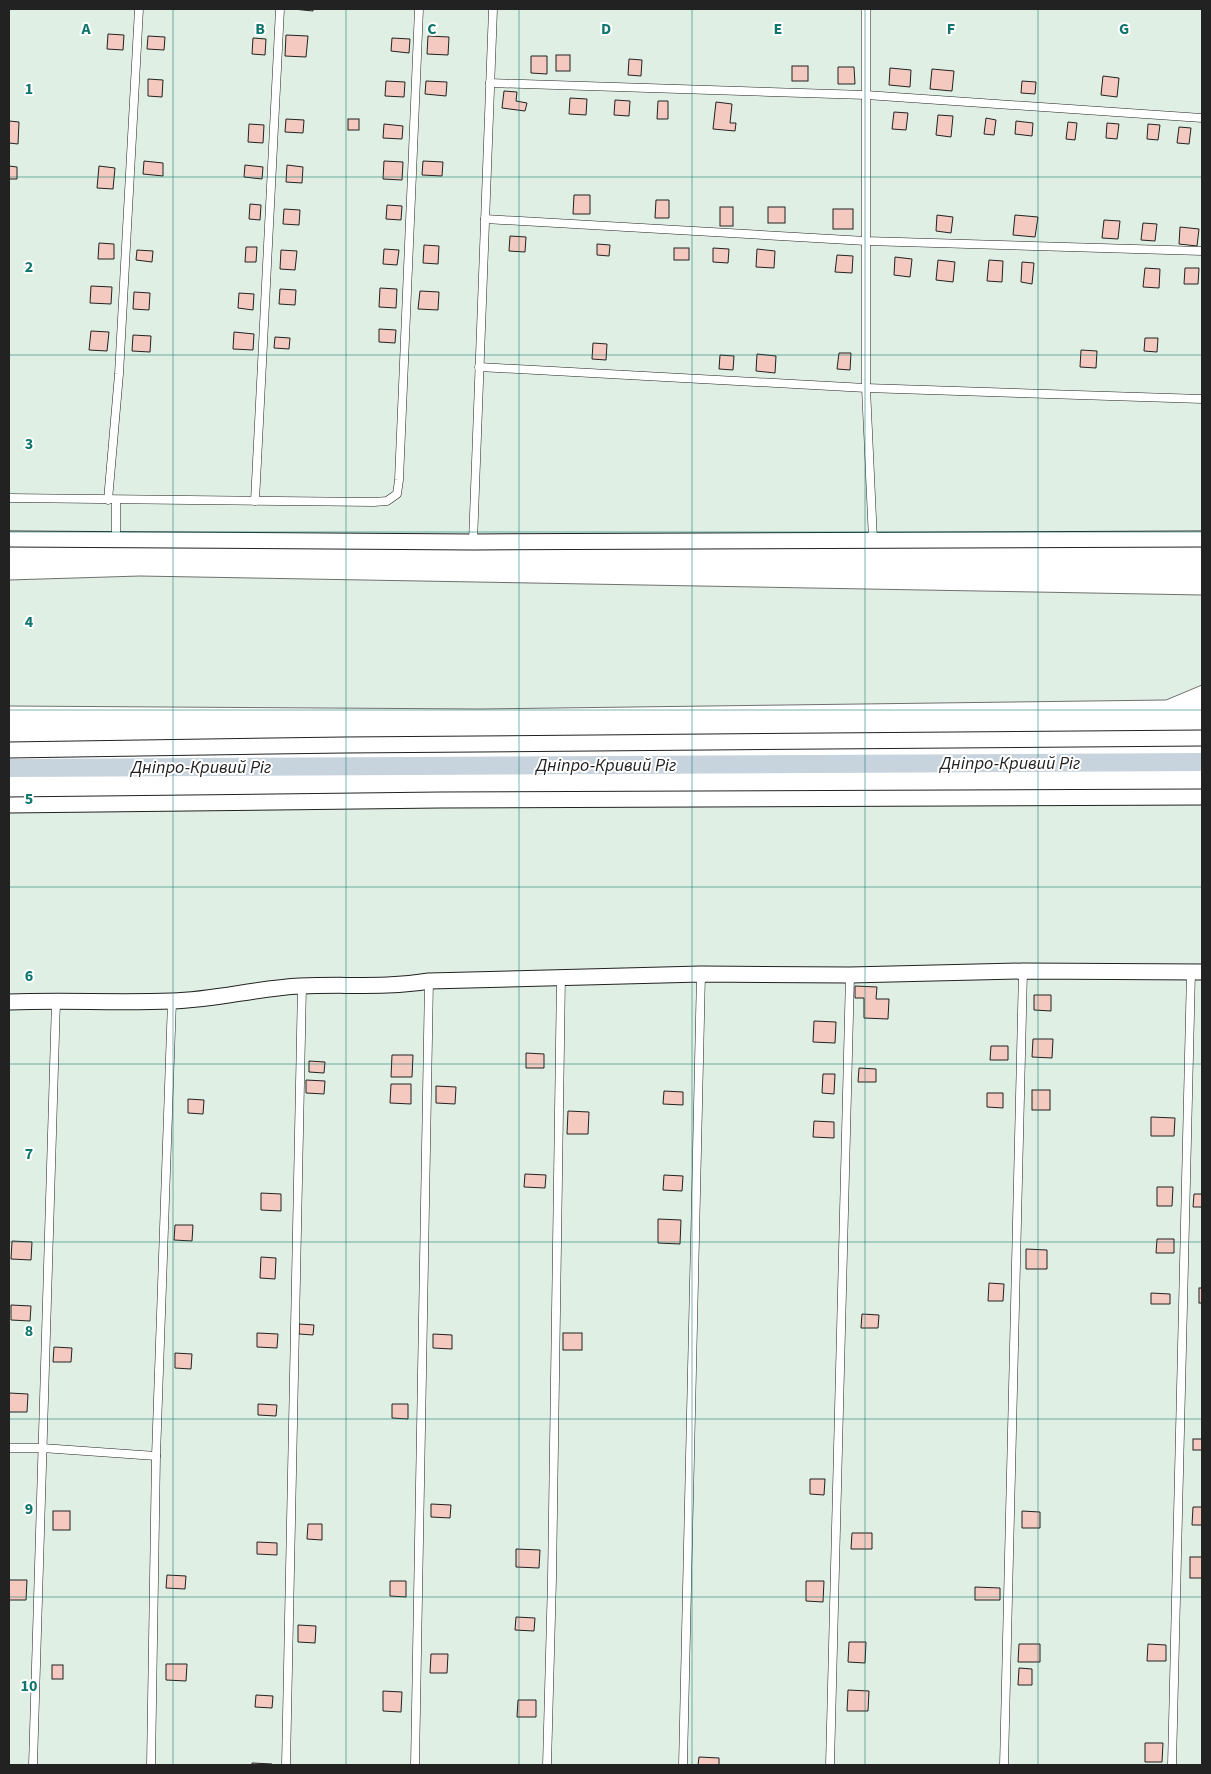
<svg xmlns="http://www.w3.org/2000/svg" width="1211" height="1774" font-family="'Source Sans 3',sans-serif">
  <rect width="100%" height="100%" fill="#fff"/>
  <g fill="#e0efe3" stroke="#6f6f6f">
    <rect x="9" y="9" width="1193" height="530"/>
    <polygon points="140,576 1202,595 1202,685 1166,700 480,709 9,706 9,580"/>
    <polygon points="1202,797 1202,1765 9,1765 9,805"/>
  </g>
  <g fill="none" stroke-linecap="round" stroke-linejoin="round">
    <polyline stroke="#c7d3dd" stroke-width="18" points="9,768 1202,762"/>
  </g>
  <g fill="#f3c9c0" stroke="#222">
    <polygon points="293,9 313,9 313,11"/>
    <polygon points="108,34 124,35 123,50 107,49"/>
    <polygon points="286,35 308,36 306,57 285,56"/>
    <polygon points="148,36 165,37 164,50 147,49"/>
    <polygon points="428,36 449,37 448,55 427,54"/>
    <polygon points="253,38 266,39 265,55 252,54"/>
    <polygon points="392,38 410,39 409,53 391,51"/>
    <rect x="556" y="55" width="14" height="16"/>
    <polygon points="531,56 547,56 547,74 531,73"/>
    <polygon points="629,59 642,60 641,76 628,75"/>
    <rect x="792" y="66" width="16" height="15"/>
    <polygon points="838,67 854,67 855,84 838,84"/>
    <polygon points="890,68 911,70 910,87 889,85"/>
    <polygon points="932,69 954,71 952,91 930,89"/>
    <polygon points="1103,76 1119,78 1117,97 1101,95"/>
    <polygon points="148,79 163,80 162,97 148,96"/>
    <polygon points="386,81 405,82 404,97 385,96"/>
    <polygon points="426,81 447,82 446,96 425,94"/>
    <polygon points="1022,81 1036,82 1035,94 1021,93"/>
    <polygon points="504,91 517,92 516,101 527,103 525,111 502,108"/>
    <polygon points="570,98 587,99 586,115 569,114"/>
    <polygon points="615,100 630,101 629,116 614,115"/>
    <polygon points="658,101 668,101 668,119 657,119"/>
    <polygon points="716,102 732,104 730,123 736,123 735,131 713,129"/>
    <polygon points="894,112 908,113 906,130 892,129"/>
    <polygon points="938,115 953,116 951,137 936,135"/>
    <polygon points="986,118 996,120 994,135 984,134"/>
    <polygon points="286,119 304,120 303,133 285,132"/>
    <rect x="348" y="119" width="11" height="11"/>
    <polygon points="9,121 19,122 18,144 9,143"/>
    <polygon points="1016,121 1033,123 1032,136 1015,134"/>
    <polygon points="1068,122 1077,123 1075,140 1066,139"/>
    <polygon points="1107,123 1119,124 1117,139 1106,138"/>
    <polygon points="249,124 264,125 263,143 248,142"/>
    <polygon points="384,124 403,126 402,139 383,138"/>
    <polygon points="1148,124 1160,125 1158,140 1147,139"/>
    <polygon points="1179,127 1191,128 1189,144 1177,143"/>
    <polygon points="144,161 163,163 163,176 143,174"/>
    <polygon points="384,161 403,162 402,180 383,179"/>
    <polygon points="423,161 443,162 442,176 422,175"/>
    <polygon points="245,165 263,167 262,179 244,177"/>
    <polygon points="287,165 303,167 302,183 286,182"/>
    <polygon points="9,166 17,167 17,179 9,179"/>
    <polygon points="99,166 115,168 113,189 97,188"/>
    <polygon points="574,195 590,195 590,214 573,214"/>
    <polygon points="656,200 669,200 669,218 655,218"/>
    <polygon points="250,204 261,205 260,220 249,219"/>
    <polygon points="387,205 402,206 401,220 386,219"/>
    <rect x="720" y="207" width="13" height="19"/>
    <rect x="768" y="207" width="17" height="16"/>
    <polygon points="284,209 300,210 299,225 283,224"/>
    <rect x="833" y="209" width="20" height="20"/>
    <polygon points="937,215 953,217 951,233 936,231"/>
    <polygon points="1015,215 1038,217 1035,237 1013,235"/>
    <polygon points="1104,220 1120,221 1118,239 1102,238"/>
    <polygon points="1143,223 1157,224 1155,241 1141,240"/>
    <polygon points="1180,227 1199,229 1197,246 1179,244"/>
    <polygon points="510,236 526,237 525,252 509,251"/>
    <polygon points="99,243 114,244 114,259 98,259"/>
    <polygon points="597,244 610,245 609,256 597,255"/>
    <polygon points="424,245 439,246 438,264 423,263"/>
    <polygon points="246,247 257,247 256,262 245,262"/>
    <rect x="674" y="248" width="15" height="12"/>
    <polygon points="713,248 729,249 728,263 713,262"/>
    <polygon points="384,249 399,250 397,265 383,264"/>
    <polygon points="757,249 775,251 774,268 756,267"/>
    <polygon points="137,250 153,251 152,262 136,260"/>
    <polygon points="281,250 297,251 295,270 280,269"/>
    <polygon points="837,255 853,256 852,273 835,272"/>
    <polygon points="895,257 912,259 910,277 894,275"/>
    <polygon points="938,260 955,262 953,282 936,280"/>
    <polygon points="989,260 1003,261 1002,282 987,281"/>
    <polygon points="1022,262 1034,263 1032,284 1021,282"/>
    <polygon points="1145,268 1160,269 1159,288 1143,287"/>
    <polygon points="1185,268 1199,268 1198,284 1184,284"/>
    <polygon points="91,286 112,287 111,304 90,303"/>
    <polygon points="380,288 397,289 396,308 379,307"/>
    <polygon points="280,289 296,290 295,305 279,304"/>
    <polygon points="420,291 439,292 438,310 418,309"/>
    <polygon points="134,292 150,293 149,310 133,309"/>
    <polygon points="239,293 254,294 253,310 238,308"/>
    <polygon points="379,329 396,330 395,343 379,342"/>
    <polygon points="91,331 109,332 107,351 89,350"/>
    <polygon points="234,332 254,334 253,350 233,349"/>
    <polygon points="133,335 151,336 150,352 132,351"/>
    <polygon points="275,337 290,338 289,349 274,348"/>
    <polygon points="1145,338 1158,338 1157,352 1144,351"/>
    <polygon points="593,343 607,344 606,360 592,359"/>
    <polygon points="1081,350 1097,351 1096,368 1080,367"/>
    <polygon points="839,353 851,353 850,370 837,369"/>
    <polygon points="757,354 776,356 775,373 756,371"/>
    <polygon points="720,355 734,356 733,370 719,369"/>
    <polygon points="855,986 877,987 876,999 889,999 888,1019 864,1018 864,998 855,998"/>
    <polygon points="1034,995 1051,995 1051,1011 1034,1010"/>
    <polygon points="814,1021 836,1022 835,1043 813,1042"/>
    <polygon points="1033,1039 1053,1039 1052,1058 1032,1057"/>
    <polygon points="991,1046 1008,1046 1008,1060 990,1060"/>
    <polygon points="526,1053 544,1054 544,1068 526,1068"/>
    <polygon points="392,1055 413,1055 412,1077 391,1077"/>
    <polygon points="309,1061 325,1062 324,1073 309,1072"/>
    <polygon points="859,1068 876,1069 876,1082 858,1082"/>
    <polygon points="823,1074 835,1074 834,1094 822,1093"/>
    <polygon points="306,1080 325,1081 324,1094 306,1093"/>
    <polygon points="391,1084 411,1084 411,1104 390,1103"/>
    <polygon points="436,1086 456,1087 455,1104 436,1103"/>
    <rect x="1032" y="1090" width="18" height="20"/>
    <polygon points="664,1091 683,1092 683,1105 663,1104"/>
    <polygon points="987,1093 1003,1093 1003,1108 987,1107"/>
    <polygon points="188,1099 204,1100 203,1114 188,1113"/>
    <polygon points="568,1111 589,1112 588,1134 567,1134"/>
    <polygon points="1151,1117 1175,1118 1174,1136 1151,1136"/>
    <polygon points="814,1121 834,1122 834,1138 813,1137"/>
    <polygon points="525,1174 546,1175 545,1188 524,1187"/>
    <polygon points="664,1175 683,1176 682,1191 663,1190"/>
    <polygon points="1157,1187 1173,1187 1172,1206 1157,1206"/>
    <polygon points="261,1193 281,1194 281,1211 261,1210"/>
    <polygon points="1194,1194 1202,1194 1202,1207 1193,1207"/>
    <polygon points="658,1219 681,1220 680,1244 658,1243"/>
    <polygon points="175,1225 193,1225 192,1241 174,1240"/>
    <polygon points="1157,1239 1174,1239 1174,1253 1156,1253"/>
    <polygon points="12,1241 32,1242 31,1260 11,1259"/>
    <polygon points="1026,1249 1047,1250 1047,1269 1026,1269"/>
    <polygon points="261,1257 276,1258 275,1279 260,1278"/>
    <polygon points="989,1283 1004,1284 1003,1301 988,1301"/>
    <rect x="1199" y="1288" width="3" height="15"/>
    <polygon points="1151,1293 1170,1294 1170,1304 1151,1304"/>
    <polygon points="11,1305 31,1306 30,1321 11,1320"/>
    <polygon points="862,1314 879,1315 878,1328 861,1328"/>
    <polygon points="299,1324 314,1325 313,1335 299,1334"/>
    <polygon points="257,1333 278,1334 277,1348 257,1347"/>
    <rect x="563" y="1333" width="19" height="17"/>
    <polygon points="433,1334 452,1335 452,1349 433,1348"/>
    <polygon points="54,1347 72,1348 71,1362 53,1362"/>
    <polygon points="175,1353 192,1354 191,1369 175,1368"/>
    <polygon points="9,1393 28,1394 27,1412 9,1412"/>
    <polygon points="258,1404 277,1405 276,1416 258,1415"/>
    <polygon points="392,1404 408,1404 408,1419 392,1418"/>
    <rect x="1193" y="1439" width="9" height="11"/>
    <polygon points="810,1479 825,1479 824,1495 810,1494"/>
    <polygon points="431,1504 451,1505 450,1518 431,1517"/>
    <polygon points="1193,1507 1202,1507 1202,1525 1192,1525"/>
    <rect x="53" y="1511" width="17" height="19"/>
    <polygon points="1022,1511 1040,1512 1040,1528 1022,1528"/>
    <polygon points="308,1524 322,1524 322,1540 307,1539"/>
    <polygon points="852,1533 872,1533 872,1549 851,1549"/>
    <polygon points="257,1542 277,1543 277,1555 257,1554"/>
    <polygon points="516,1549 540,1550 539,1568 516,1567"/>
    <rect x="1190" y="1557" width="12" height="21"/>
    <polygon points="167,1575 186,1576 185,1589 166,1588"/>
    <polygon points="9,1580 27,1580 26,1600 9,1600"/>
    <polygon points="390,1581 406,1581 406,1597 390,1596"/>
    <polygon points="806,1581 824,1581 823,1602 806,1601"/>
    <polygon points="975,1587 1000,1588 1000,1600 975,1600"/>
    <polygon points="516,1617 535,1618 534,1631 515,1630"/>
    <polygon points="298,1625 316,1626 315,1643 298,1642"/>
    <polygon points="849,1642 866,1642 865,1663 848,1662"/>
    <polygon points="1019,1644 1040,1644 1040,1662 1018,1662"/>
    <polygon points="1148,1644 1166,1645 1166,1661 1147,1661"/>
    <polygon points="431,1654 448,1654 447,1673 430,1673"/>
    <polygon points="166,1664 187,1664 186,1681 166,1680"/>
    <rect x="52" y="1665" width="11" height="14"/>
    <polygon points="1019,1668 1032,1669 1032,1685 1018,1685"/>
    <polygon points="848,1690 869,1691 868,1711 847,1711"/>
    <polygon points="383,1691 402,1692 401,1712 383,1711"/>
    <polygon points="256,1695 273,1696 272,1708 255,1707"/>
    <polygon points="518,1700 536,1700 536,1717 517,1717"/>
    <polygon points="1145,1743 1163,1743 1162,1762 1145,1762"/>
    <polygon points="699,1757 719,1758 719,1765 698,1765"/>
    <polygon points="252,1763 272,1764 272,1765 252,1765"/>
  </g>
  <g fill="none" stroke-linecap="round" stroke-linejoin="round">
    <g stroke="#222" stroke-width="9">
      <g id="service">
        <polyline points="866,9 866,388 873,540"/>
        <polyline points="490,83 866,95 1202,118"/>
        <polyline points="485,219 866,241 1202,251"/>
        <polyline points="479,367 866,388 1202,399"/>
        <polyline points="9,498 374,502 387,501 397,494 399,480 419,9"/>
        <polyline points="108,500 119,374 139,9"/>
        <polyline points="255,501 280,9"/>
        <polyline points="116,540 116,500"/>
        <polyline points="473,542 493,9"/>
        <polyline points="9,1448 42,1448 156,1456"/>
        <polyline points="33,1765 56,1001"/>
        <polyline points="151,1765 156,1456 172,1001"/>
        <polyline points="286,1765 302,986"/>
        <polyline points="415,1765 429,981"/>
        <polyline points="547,1765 552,1579 561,977"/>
        <polyline points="683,1765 701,974"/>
        <polyline points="830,1765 850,975"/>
        <polyline points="1004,1765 1023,971"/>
        <polyline points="1172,1765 1191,972"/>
      </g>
    </g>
    <g stroke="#222" stroke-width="17">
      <g id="minor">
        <polyline points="9,539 473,542 1202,539"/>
        <polyline points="9,750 344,745 1202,738"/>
        <polyline points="9,805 440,800 1202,797"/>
        <path d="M9 1002C63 1000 118 1003 172 1001 215 1000 257 988 300 986 344 984 386 988 429 981L701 974 850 975 1023 971 1202 972"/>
      </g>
    </g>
    <use href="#service" stroke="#fff" stroke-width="8"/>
    <use href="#minor" stroke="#fff" stroke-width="15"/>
  </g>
  <path fill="none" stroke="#0f766e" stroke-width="1" stroke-opacity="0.55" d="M173 9V1765M346 9V1765M519 9V1765M692 9V1765M865 9V1765M1038 9V1765M9 177H1202M9 355H1202M9 532H1202M9 710H1202M9 887H1202M9 1064H1202M9 1242H1202M9 1419H1202M9 1597H1202"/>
  <g text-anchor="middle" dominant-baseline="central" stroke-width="4" stroke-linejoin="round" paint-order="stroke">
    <g font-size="18" font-style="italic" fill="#222" stroke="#fff">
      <text x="1010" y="763">Дніпро-Кривий Ріг</text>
      <text x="606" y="765">Дніпро-Кривий Ріг</text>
      <text x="201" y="767">Дніпро-Кривий Ріг</text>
    </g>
  </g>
  <g font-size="16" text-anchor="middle" font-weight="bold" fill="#0f766e" stroke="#fff" stroke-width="4" stroke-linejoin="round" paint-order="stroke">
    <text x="86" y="34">A</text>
    <text x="260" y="34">B</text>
    <text x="432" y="34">C</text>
    <text x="606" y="34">D</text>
    <text x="778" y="34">E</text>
    <text x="951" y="34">F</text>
    <text x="1124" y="34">G</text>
    <text x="29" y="94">1</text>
    <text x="29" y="272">2</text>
    <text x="29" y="449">3</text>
    <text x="29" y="627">4</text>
    <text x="29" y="804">5</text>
    <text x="29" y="981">6</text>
    <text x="29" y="1159">7</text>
    <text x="29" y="1336">8</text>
    <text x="29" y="1514">9</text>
    <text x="29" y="1691">10</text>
  </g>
  <rect width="1211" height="1774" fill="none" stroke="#222222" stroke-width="20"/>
</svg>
